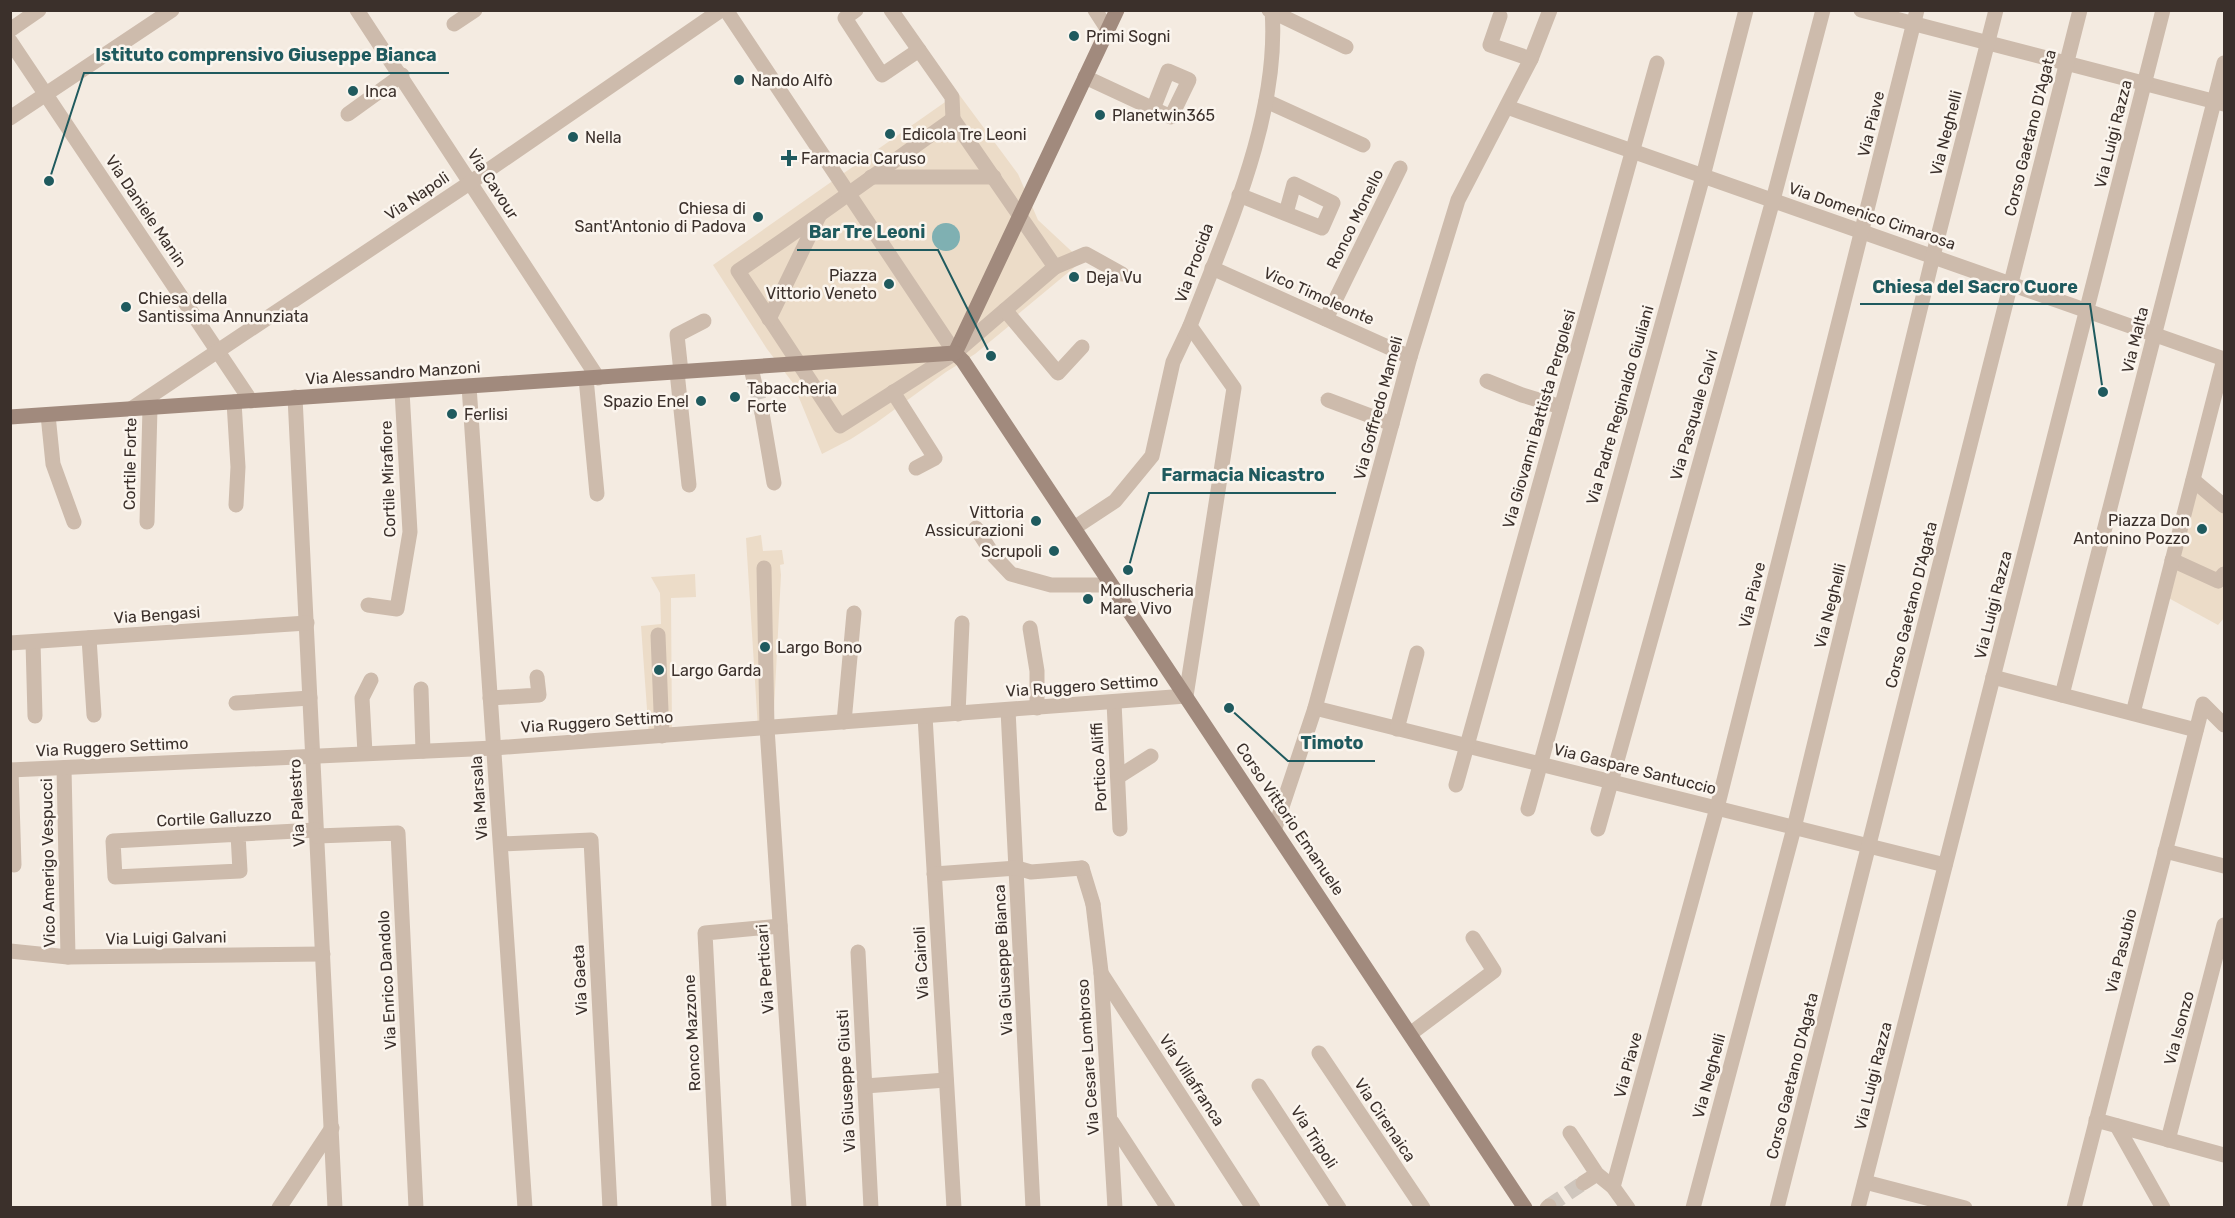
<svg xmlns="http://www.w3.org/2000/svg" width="2235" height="1218" font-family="Rubik,sans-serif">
  <rect width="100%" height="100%" fill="#f4ebe1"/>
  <g fill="#ecdcc8">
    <polygon points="958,93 1018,174 1038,220 1082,261 1017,315 1009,326 975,354 946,372 876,423 851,439 822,454 793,383 767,349 713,265"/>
    <polygon points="2193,480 2224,498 2224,618 2218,625 2163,595"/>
    <polygon points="761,535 763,551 782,550 784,564 780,565 781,575 773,728 758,729 746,538"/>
    <polygon points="695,574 696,597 671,598 672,735 649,737 641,626 661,624 660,593 651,577"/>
  </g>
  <circle fill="#7fb0b2" cx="946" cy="237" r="14"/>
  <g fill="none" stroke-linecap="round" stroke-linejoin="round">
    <polyline stroke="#cfc6bd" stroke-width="15" stroke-dasharray="15 8" stroke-linecap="butt" points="1549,1206 1583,1183"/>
    <polyline stroke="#cfc6bd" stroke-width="15" stroke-dasharray="15 8" stroke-linecap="butt" points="755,385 762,413"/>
    <g stroke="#cdbbac" stroke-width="15">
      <polyline points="10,30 39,10"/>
      <polyline points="1055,267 1086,254 1122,274"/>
      <polyline points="958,714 962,623"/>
      <polyline points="1082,868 1093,904"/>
      <polyline points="1583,1183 1597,1174"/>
      <polyline points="1547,1208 1549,1206"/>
    </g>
    <g stroke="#cdbbac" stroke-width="15">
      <polyline points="357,10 598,378"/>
      <polyline points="856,10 845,18 882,75 919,50"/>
      <polyline points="891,10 952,97 953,119"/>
      <polyline points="1095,10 1108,30"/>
      <polyline points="1269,10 1346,47"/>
      <polyline points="1861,10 2224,104"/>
      <polyline points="1500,16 1490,45 1531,59"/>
      <polyline points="454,24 475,10"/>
      <polyline points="10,41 251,401"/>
      <polyline points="1085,77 1171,117 1189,80 1168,71 1153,109"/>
      <polyline points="1266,101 1363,145"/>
      <polyline points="1507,107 2224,359"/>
      <polyline points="348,114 402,75"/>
      <polyline points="10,118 172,10"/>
      <path d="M953 119 1055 267 955 353 840 426 738 271C811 222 881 170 953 119Z"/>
      <polyline points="871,177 994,177"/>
      <polyline points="1239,195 1322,228 1333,203 1294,184 1286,213"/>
      <polyline points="1212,268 1410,357"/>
      <polyline points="1005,310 1058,373 1082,347"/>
      <polyline points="769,319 819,216"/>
      <polyline points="1326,319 1400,168"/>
      <polyline points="751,368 755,385"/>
      <polyline points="677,372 689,485"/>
      <polyline points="681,372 677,335 704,321"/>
      <polyline points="586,378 597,494"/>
      <polyline points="1487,381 1522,395 1561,407"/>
      <polyline points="469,386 525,1208"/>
      <polyline points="893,392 935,458 916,468"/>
      <polyline points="295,397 335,1208"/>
      <polyline points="1328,400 1392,424"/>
      <polyline points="234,402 238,467 236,505"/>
      <polyline points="131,409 471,182 721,10"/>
      <polyline points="762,413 774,483"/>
      <polyline points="48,415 53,464 74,522"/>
      <polyline points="2193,480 2224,506"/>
      <polyline points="147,522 150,408"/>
      <polyline points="976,528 994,556 1011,574 1051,585 1111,585"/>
      <polyline points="1074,528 1115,501 1152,456 1173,362 1190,326"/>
      <polyline points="2172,560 2218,581 2224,574"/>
      <polyline points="764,568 767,728 799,1208"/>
      <polyline points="368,605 397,609 410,532 402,391"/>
      <polyline points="1030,628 1037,671 1037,708"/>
      <polyline points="658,635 662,736"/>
      <polyline points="89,638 94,715"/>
      <polyline points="33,642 35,716"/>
      <polyline points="10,643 307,623"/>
      <polyline points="1993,677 2196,730"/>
      <polyline points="421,689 423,751"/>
      <polyline points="2062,695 2224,63"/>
      <polyline points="490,698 539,695 537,677"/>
      <polyline points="1114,702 1120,829"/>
      <polyline points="236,703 310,698"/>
      <polyline points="1315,708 1945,865"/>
      <polyline points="1008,710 1033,1208"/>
      <polyline points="2133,713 2224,359"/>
      <polyline points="925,716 954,1208"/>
      <polyline points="844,722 854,613"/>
      <polyline points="1397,729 1417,653"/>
      <polyline points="365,753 362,698 371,680"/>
      <polyline points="64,768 68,957"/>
      <path d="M10 770 494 748 1186 696 1234 388 1190 326C1227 229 1280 115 1272 10"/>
      <polyline points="11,770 14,865"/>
      <polyline points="1118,777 1151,756"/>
      <polyline points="1456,785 1657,63"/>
      <polyline points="1528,809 1703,176 1746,10"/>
      <polyline points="1275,828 1315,708 1410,357 1458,200 1531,59 1550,10"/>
      <polyline points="1598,829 1773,200 1823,10"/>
      <polyline points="238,834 240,871 115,877 113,841 316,830"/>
      <polyline points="317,836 398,833 416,1208"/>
      <polyline points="501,844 591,840 610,1208"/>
      <polyline points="2165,851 2224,866"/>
      <polyline points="934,874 1017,868 1031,872 1082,868"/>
      <polyline points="1093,904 1101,972 1115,1208"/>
      <polyline points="10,951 68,957 323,954"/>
      <polyline points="858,952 871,1208"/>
      <polyline points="1101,973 1253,1208"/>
      <polyline points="1410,1034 1494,971 1473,938"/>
      <polyline points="1319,1053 1423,1208"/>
      <polyline points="865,1086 946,1080"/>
      <polyline points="1259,1086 1339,1208"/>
      <polyline points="2096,1120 2224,1155"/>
      <polyline points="1112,1122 1168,1208"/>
      <polyline points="2117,1126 2163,1208"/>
      <polyline points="1570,1133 1597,1174 1613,1187 1628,1208"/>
      <polyline points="2168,1140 2224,925"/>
      <polyline points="1865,1182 1965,1208"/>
      <polyline points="1613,1187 1717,808 1917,10"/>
      <polyline points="279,1208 332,1128"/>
      <polyline points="719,1208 705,933 780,926"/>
      <polyline points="1693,1208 1794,828 1933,256 1996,10"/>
      <polyline points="1858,1208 2163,10"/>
      <polyline points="2074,1208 2203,704 2224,725"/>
    </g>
    <g stroke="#cdbbac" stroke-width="15">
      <polyline points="726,10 955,353"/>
      <polyline points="1777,1208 2080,10"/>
    </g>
    <g stroke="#a18a7d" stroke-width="15">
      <polyline points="955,353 963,361 1525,1208"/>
      <polyline points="955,353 1117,10"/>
      <polyline points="10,417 955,353"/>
    </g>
  </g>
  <g fill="#1f5a5e" stroke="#fbf5ee" stroke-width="2">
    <circle cx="1074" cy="36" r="6"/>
    <circle cx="739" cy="80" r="6"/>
    <circle cx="353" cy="91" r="6"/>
    <circle cx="1100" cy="115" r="6"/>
    <circle cx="890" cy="134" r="6"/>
    <circle cx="573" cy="137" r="6"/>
    <path d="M786 149h6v6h6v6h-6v6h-6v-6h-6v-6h6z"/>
    <circle cx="758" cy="217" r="6"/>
    <circle cx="1074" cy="277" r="6"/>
    <circle cx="889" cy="284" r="6"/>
    <circle cx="126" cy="307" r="6"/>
    <circle cx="735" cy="397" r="6"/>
    <circle cx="701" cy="401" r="6"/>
    <circle cx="452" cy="414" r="6"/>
    <circle cx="1036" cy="521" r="6"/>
    <circle cx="2202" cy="529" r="6"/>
    <circle cx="1054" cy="551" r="6"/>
    <circle cx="1088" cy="599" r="6"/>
    <circle cx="765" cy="647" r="6"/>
    <circle cx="659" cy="670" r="6"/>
  </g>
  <g text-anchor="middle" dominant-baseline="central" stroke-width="5" stroke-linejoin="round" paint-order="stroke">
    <g font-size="16" fill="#3b302b" stroke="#fbf5ee" text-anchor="start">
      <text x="1086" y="36">Primi Sogni</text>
      <text x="751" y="80">Nando Alfò</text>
      <text x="365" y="91">Inca</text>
      <text x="1112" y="115">Planetwin365</text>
      <text x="902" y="134">Edicola Tre Leoni</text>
      <text x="585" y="137">Nella</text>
      <text x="801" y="158">Farmacia Caruso</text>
      <text x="746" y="208" text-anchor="end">Chiesa di<tspan x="746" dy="18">Sant'Antonio di Padova</tspan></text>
      <text x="877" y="275" text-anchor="end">Piazza<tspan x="877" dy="18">Vittorio Veneto</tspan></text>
      <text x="1086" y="277">Deja Vu</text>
      <text x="138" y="298">Chiesa della<tspan x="138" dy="18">Santissima Annunziata</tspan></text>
      <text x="747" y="388">Tabaccheria<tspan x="747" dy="18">Forte</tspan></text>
      <text x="689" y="401" text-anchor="end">Spazio Enel</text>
      <text x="464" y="414">Ferlisi</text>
      <text x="1024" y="512" text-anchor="end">Vittoria<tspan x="1024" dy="18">Assicurazioni</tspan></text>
      <text x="2190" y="520" text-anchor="end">Piazza Don<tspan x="2190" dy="18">Antonino Pozzo</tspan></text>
      <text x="1042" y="551" text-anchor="end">Scrupoli</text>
      <text x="1100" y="590">Molluscheria<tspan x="1100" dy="18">Mare Vivo</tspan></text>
      <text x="777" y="647">Largo Bono</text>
      <text x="671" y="670">Largo Garda</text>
    </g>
    <g font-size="16" fill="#3b302b" stroke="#fbf5ee">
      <text transform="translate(1871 124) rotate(-76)">Via Piave</text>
      <text transform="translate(1946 133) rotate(-76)">Via Neghelli</text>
      <text transform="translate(2030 133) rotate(-76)">Corso Gaetano D'Agata</text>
      <text transform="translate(2113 134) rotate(-76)">Via Luigi Razza</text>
      <text transform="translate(493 184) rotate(57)">Via Cavour</text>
      <text transform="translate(417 196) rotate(-34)">Via Napoli</text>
      <text transform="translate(146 211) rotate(56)">Via Daniele Manin</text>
      <text transform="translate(1872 216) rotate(19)">Via Domenico Cimarosa</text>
      <text transform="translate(1355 219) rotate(-64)">Ronco Monello</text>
      <text transform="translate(1194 263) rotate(-70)">Via Procida</text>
      <text transform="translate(1319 296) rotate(24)">Vico Timoleonte</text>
      <text transform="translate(2135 340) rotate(-76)">Via Malta</text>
      <text transform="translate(393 373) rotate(-4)">Via Alessandro Manzoni</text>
      <text transform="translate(1620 405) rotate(-74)">Via Padre Reginaldo Giuliani</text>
      <text transform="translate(1378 408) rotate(-75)">Via Goffredo Mameli</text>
      <text transform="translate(1694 415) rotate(-74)">Via Pasquale Calvi</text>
      <text transform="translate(1539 419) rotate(-74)">Via Giovanni Battista Pergolesi</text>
      <text transform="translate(130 464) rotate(-89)">Cortile Forte</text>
      <text transform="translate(388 479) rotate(-92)">Cortile Mirafiore</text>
      <text transform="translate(1752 595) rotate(-76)">Via Piave</text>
      <text transform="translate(1911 605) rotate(-76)">Corso Gaetano D'Agata</text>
      <text transform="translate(1993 605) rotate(-76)">Via Luigi Razza</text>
      <text transform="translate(1830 606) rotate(-76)">Via Neghelli</text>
      <text transform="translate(157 615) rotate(-4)">Via Bengasi</text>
      <text transform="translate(1082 686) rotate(-4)">Via Ruggero Settimo</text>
      <text transform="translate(597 722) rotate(-4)">Via Ruggero Settimo</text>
      <text transform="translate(112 747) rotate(-3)">Via Ruggero Settimo</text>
      <text transform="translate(1099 767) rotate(-93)">Portico Aliffi</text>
      <text transform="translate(1635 769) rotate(14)">Via Gaspare Santuccio</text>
      <text transform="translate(479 798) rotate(-94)">Via Marsala</text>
      <text transform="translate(297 803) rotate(-93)">Via Palestro</text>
      <text transform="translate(214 818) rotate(-3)">Cortile Galluzzo</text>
      <text transform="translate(1290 819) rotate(56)">Corso Vittorio Emanuele</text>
      <text transform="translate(48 863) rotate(-91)">Vico Amerigo Vespucci</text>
      <text transform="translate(166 938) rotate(-1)">Via Luigi Galvani</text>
      <text transform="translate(2121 951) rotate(-76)">Via Pasubio</text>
      <text transform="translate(1003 960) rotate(-93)">Via Giuseppe Bianca</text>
      <text transform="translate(921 963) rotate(-93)">Via Cairoli</text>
      <text transform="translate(765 969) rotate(-94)">Via Perticari</text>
      <text transform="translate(387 980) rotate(-93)">Via Enrico Dandolo</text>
      <text transform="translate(580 980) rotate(-93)">Via Gaeta</text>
      <text transform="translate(2179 1028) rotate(-75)">Via Isonzo</text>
      <text transform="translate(692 1033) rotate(-93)">Ronco Mazzone</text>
      <text transform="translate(1088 1057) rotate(-94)">Via Cesare Lombroso</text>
      <text transform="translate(1628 1065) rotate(-75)">Via Piave</text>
      <text transform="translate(1709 1076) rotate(-75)">Via Neghelli</text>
      <text transform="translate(1792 1076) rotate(-76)">Corso Gaetano D'Agata</text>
      <text transform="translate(1873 1076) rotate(-76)">Via Luigi Razza</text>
      <text transform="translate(1192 1080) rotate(57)">Via Villafranca</text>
      <text transform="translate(846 1081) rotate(-93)">Via Giuseppe Giusti</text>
      <text transform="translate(1385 1120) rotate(56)">Via Cirenaica</text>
      <text transform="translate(1314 1137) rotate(57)">Via Tripoli</text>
    </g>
  </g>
  <path fill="none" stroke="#1f5a5e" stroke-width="2" d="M49 181L84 73H449M991 356L938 250H797M2103 392L2090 304H1860M1128 570L1149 493H1336M1229 708L1288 761H1375"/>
  <g fill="#1f5a5e" stroke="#fbf5ee" stroke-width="2">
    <circle cx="49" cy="181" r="6"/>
    <circle cx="991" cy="356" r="6"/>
    <circle cx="2103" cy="392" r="6"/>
    <circle cx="1128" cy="570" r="6"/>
    <circle cx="1229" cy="708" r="6"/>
  </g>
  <g font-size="18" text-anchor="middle" font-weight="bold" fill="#1f5a5e" stroke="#fbf5ee" stroke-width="5" stroke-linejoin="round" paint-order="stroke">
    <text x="266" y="61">Istituto comprensivo Giuseppe Bianca</text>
    <text x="867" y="238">Bar Tre Leoni</text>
    <text x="1975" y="293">Chiesa del Sacro Cuore</text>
    <text x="1243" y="481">Farmacia Nicastro</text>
    <text x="1332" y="749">Timoto</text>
  </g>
  <rect width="2235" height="1218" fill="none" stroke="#3b302b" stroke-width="24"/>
</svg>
